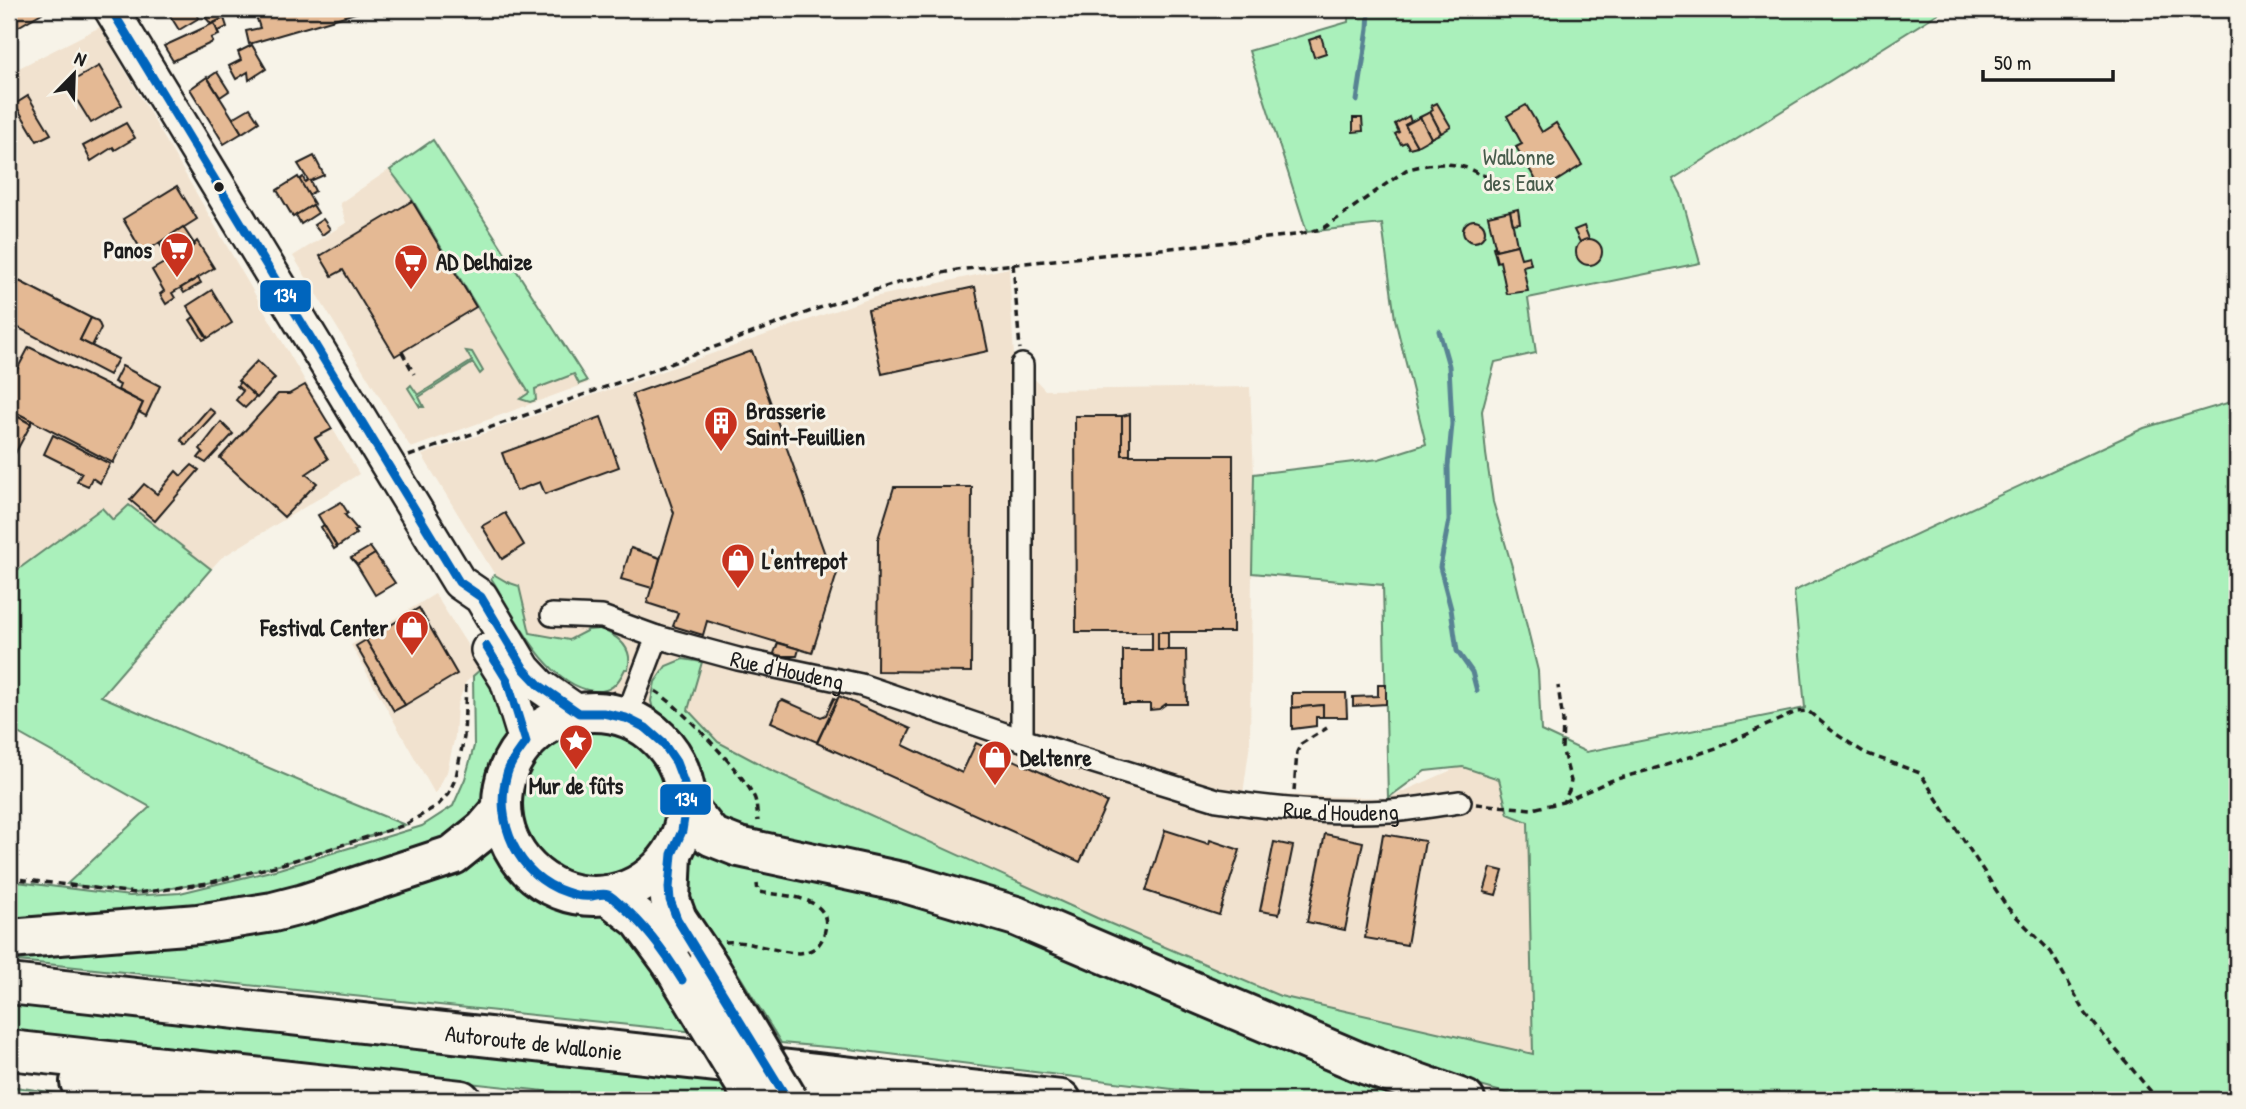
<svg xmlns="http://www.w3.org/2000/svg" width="2246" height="1109" font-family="'Patrick Hand',sans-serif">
  <rect width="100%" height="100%" fill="#f7f3e8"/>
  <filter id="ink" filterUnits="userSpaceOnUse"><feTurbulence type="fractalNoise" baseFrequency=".0143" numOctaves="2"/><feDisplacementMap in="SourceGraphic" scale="14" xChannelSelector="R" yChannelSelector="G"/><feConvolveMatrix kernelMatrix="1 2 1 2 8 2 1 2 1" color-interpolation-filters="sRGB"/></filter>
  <g filter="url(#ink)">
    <g fill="#f1e2cf">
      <polygon points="100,27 359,474 221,558 211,569 129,505 113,520 102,508 9,576 9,73"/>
      <polygon points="433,140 588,383 411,448 293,256 346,223 340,203"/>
      <polygon points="1009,268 1014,357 1045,390 1250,387 1254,474 1252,573 1250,743 1243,794 1388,798 1541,731 1528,822 1533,1054 1530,1100 705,805 700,781 684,745 673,731 660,720 570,684 545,663 491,578 495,575 422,455 874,297"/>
      <polygon points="435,594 482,668 466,682 457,706 455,736 447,772 435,794 351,645"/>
    </g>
    <g fill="#aaf0bb" stroke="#63866c" stroke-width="2">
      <polygon points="1349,9 1945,9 1673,179 1681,194 1700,263 1528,298 1536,353 1495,362 1482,411 1486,454 1493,502 1513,570 1538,671 1541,731 1586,752 1805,708 1794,591 2144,428 2237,400 2237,1100 1530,1100 1452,1078 729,829 705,805 700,781 684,745 660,720 653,710 651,701 655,682 666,666 683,659 702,662 688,710 718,742 769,769 1097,918 1280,996 1533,1054 1528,822 1508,814 1499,779 1463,767 1425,771 1388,798 1383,585 1252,573 1254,474 1379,459 1426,444 1395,319 1382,224 1307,232 1249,51 1348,22"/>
      <polygon points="433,140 587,381 579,384 574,374 535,389 536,400 530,402 520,399 529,393 412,199 390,170"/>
      <polygon points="466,351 472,352 483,371 480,374 473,363 419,397 424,407 420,407 408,388 411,385 418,395 472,361"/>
      <polygon points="129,505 211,569 101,696 344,800 405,825 279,865 208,883 136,893 67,884 150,807 9,728 9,576 102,508 113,520"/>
      <path d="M495 575 507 582 519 586 530 633 569 640 588 630 609 628 607 632C623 640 633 651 628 669H625C618 684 610 693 593 691 545 684 515 616 491 578Z"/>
      <polygon points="482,668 505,707 510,742 498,761 486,806 467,831 277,897 215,905 9,921 9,881 130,896 180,893 279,869 422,826 453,806 465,779 474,746 473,676"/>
      <circle cx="594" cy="804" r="72"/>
      <polygon points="696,835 925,900 1437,1100 1261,1100 849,1049 781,1043 735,968 715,960 686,912 683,867"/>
      <path d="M493 837C507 872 536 899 574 908 591 912 606 913 622 920L696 1032 9 960V946L253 925Z"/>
      <polygon points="9,1002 889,1100 628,1100 9,1034"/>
      <polygon points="9,1086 103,1100 9,1100"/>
    </g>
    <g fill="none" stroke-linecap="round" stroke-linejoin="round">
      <g stroke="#598393" stroke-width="5">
        <polyline points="1357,101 1368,29 1369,9"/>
        <polyline points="1439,331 1449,366 1452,424 1448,466 1449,520 1440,567 1451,609 1457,651 1472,672 1477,691"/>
      </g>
    </g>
    <g fill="#e4b994" stroke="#1c1c1c" stroke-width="2">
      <polygon points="18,9 47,9 47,10 9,32 9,14"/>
      <polygon points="166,9 194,9 199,18 179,30"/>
      <polygon points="220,9 226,17 211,24 206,18"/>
      <polygon points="278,9 369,9 249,44 246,31 260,28 256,16"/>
      <polygon points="224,18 227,27 217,32 214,23"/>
      <polygon points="214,23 219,35 211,38 213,42 173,61 164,46"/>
      <polygon points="1321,36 1326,53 1314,57 1309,40"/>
      <polygon points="252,45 266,69 249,80 248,72 236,79 229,66 241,60 238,52"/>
      <polygon points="99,66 122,105 91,123 67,84"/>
      <polygon points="217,72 229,91 220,97 208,78"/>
      <polygon points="207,77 242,133 224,144 190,89"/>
      <polygon points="28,96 51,134 37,141 15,104"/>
      <polygon points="1437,103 1451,127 1441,133 1430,112 1433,110 1431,106"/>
      <polygon points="1526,105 1542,132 1556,123 1582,165 1542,190 1516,147 1522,144 1507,116"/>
      <polygon points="250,108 259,122 242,133 233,118"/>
      <polygon points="1430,112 1441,133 1431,138 1420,117"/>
      <polygon points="1409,116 1411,122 1405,125 1417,146 1409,148 1406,142 1401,144 1395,134 1399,132 1395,124"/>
      <polygon points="1420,117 1431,138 1417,146 1405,125"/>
      <polygon points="1353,118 1362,118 1363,131 1353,132"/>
      <polygon points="126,123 135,138 115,150 113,147 91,161 83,146"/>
      <polygon points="314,156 324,175 310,181 315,191 308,195 299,180 303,177 305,182 308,180 298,164"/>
      <polygon points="298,177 314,204 293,217 277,190"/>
      <polygon points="177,186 197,219 143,253 123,219"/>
      <polygon points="412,201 476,307 395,356 343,270 332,276 320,256"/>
      <polygon points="313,205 318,213 301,224 296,215"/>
      <polygon points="1518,209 1520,223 1513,224 1510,211"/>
      <polygon points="1510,211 1517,245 1496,250 1488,216"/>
      <polygon points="323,219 330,229 322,235 314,225"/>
      <circle cx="1474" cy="231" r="11"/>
      <polygon points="1584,226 1589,239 1580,242 1574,230"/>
      <polygon points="183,227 195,245 170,260 159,243"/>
      <circle cx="1589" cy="252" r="13"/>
      <polygon points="197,241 214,268 172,293 175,298 166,304 160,294 164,291 152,270 195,245 194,244"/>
      <polygon points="1517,245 1521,258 1529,256 1531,264 1523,266 1528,291 1507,294 1500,261 1497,262 1493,247 1495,246 1496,250"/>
      <polygon points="12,278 19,281 9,301 9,284"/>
      <polygon points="198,278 201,283 184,293 181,288"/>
      <polygon points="19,281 91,318 80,340 118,359 109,375 9,323 9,301"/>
      <polygon points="975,287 988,351 882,374 868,310"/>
      <polygon points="212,290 232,323 208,338 187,306"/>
      <polygon points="194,317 207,338 203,340 190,320"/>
      <polygon points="91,318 98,321 101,328 92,346 80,340"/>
      <polygon points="29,347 143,403 113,463 9,409 9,380 11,381"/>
      <polygon points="752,351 827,560 840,564 812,653 707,621 703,635 673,626 678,613 647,603 674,513 632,394"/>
      <polygon points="257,361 275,378 257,398 238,381"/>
      <polygon points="122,366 160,386 146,416 139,412 143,403 118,390 120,385 114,382"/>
      <polygon points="240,382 256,397 245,408 236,400 243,391 237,386"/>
      <polygon points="305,385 332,429 315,438 328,459 306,474 317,483 284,517 220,458 278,394 289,394"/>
      <polygon points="209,408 215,413 186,445 181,440"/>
      <polygon points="9,409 31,420 31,424 9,412"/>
      <polygon points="9,412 31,424 10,463 9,462"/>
      <polygon points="1130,414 1130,455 1122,455 1122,416"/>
      <polygon points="1075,416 1122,416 1122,455 1233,455 1233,632 1158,632 1158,650 1186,650 1187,704 1166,704 1159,709 1150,710 1150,704 1123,704 1123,650 1152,650 1152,632 1076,632"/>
      <polygon points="601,417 619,467 545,494 540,482 516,491 502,453"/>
      <polygon points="221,422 233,434 206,463 198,458 203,452 200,449"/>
      <polygon points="53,435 110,464 100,483 92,478 88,486 77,481 82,473 44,454"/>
      <polygon points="192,465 199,470 155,521 130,500 144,484 157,494 176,471 181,476"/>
      <polygon points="894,487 972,487 971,672 877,671 878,539"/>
      <polygon points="341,502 348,513 345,515 357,529 354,531 356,534 337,547 318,515"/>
      <polygon points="505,513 524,545 502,559 482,526"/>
      <polygon points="324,525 337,547 334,549 321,527"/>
      <polygon points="370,547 375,554 357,565 351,558"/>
      <polygon points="631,548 660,558 652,588 621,579"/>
      <polygon points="375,554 395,583 375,595 357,565"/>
      <polygon points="419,608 457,674 405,705 366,640"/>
      <rect x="1158" y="632" width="10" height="18"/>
      <polygon points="366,640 405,705 394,711 356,646"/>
      <polygon points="778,643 799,649 797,656 773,656"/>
      <polygon points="1378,685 1386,685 1386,704 1353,706 1353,697 1378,696"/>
      <polygon points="1292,693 1346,693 1347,717 1323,717 1323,705 1292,708"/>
      <polygon points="839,696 911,729 903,745 962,773 976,743 1107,802 1080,862 817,743"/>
      <polygon points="834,698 837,700 817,742 771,722 780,701 783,700 821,717 826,715"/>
      <polygon points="1323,705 1323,717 1316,717 1316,726 1292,729 1292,708"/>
      <polygon points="1165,830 1209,844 1210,840 1240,850 1219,915 1146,891"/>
      <polygon points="1325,834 1363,842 1345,930 1307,922"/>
      <polygon points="1383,834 1425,841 1407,945 1365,938"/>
      <polygon points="1274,842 1293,846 1279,914 1260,911"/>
      <polygon points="1491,868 1503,871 1496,895 1484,892"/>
    </g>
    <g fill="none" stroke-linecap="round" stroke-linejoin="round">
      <g stroke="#1c1c1c" stroke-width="26">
        <g id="street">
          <path id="s1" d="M552 615 602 617 657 637 738 659 861 685 1022 740 1217 800C1272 809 1333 814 1390 811 1413 809 1436 805 1460 802"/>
          <polyline points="626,718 657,637"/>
          <polyline points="1022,740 1022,365"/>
        </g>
      </g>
      <g stroke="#1c1c1c" stroke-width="38">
        <g id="primary">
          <polyline points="111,9 459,582 481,597 524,669 540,686 579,713"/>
          <polyline points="488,650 507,680 526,742"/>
        </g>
      </g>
      <g stroke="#1c1c1c" stroke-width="44">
        <g id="highway">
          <circle cx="594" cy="804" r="92"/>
          <polyline points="686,805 711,836 739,847 902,882 1016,916 1359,1062 1465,1100"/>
          <polyline points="672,854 670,900 677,919 708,965"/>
          <polyline points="608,895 640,920 671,962"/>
          <polyline points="9,939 198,924 273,912 304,904 453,855 484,830 502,809"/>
          <path id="s2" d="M9 984 1061 1100"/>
          <polyline points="9,1050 461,1100"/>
          <polyline points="80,1082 182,1100"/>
        </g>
      </g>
      <g stroke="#1c1c1c" stroke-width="3.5" stroke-dasharray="7 5" stroke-linecap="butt">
        <polyline points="1013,264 1020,349"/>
        <polyline points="402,352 414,374"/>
        <path d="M409 456 637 376 822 307 904 281 957 270 1296 235 1324 228 1406 170C1425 164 1448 161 1467 168 1472 170 1477 173 1482 175 1495 179 1507 181 1519 188"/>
        <path d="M655 691C675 701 748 778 755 799 757 806 757 814 758 821"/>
        <polyline points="597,697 616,692"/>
        <polyline points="1294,791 1297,752 1301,744 1327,728"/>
        <polyline points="1563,802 1610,781 1663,766 1719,747 1796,712 1808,711 1836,734 1865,753 1920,773 2007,907 2051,952 2086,1014 2158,1100"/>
        <polyline points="1476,804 1532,809 1563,802 1569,791 1571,781 1562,748 1563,721 1558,686"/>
        <polyline points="9,878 136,893 162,890 208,883 279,865 405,825 438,805 449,793 456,777 464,737 466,682"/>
        <path d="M725 942C748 939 788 957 806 952 815 950 822 943 824 934 836 895 783 896 758 892L757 884"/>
        <polyline points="2215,1100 2237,1092"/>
      </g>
      <use href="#street" stroke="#f7f3e8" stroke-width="21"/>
      <use href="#primary" stroke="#f7f3e8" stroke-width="33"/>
      <use href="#highway" stroke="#f7f3e8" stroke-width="38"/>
      <g stroke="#1c1c1c" stroke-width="44" stroke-linecap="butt">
        <g id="highway-bridge">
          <polyline points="671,962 755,1100"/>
          <polyline points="708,965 788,1100"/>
        </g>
      </g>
      <use href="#highway-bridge" stroke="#f7f3e8" stroke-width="38"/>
      <g stroke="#f7f3e8" stroke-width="14">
        <g id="bus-1">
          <polyline points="111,9 459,582 481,597 524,669 540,686 579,713 603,713 626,718 646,728 663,743 676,762 684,783 686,805 682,831 672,854 669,888 670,900 677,919 788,1100"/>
          <path d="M486 646 507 680 526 742C519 752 510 762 507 774 493 822 518 876 566 892 574 895 584 897 592 896 598 895 603 893 608 895 613 897 617 902 621 905 647 927 665 952 682 980"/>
        </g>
      </g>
      <use href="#bus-1" stroke="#0065bd" stroke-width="9"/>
    </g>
  </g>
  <defs>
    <g id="supermarket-pin" transform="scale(1.75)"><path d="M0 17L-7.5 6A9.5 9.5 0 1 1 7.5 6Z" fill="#c8321e" stroke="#f7f3e8"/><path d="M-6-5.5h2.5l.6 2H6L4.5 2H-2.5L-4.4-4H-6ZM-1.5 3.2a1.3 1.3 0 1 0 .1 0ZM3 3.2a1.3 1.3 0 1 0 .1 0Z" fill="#fff"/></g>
    <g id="building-pin" transform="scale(1.75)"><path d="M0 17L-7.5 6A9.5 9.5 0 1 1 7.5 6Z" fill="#c8321e" stroke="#f7f3e8"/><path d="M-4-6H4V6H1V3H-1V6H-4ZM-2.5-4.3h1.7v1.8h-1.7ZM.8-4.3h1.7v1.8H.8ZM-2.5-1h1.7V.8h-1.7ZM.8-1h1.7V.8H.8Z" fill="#fff"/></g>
    <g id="shop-pin" transform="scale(1.75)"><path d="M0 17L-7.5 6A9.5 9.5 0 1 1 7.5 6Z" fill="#c8321e" stroke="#f7f3e8"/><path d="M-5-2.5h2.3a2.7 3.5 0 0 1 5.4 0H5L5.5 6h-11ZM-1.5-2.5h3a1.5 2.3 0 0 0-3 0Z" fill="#fff"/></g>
    <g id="sight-pin" transform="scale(1.75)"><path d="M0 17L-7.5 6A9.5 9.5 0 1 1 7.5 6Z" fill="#c8321e" stroke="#f7f3e8"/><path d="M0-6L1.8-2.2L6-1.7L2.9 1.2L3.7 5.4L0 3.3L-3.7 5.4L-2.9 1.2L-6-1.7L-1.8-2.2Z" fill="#fff"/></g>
  </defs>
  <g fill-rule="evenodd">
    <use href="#supermarket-pin" x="177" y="249"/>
    <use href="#supermarket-pin" x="411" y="261"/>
    <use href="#building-pin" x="721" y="423"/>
    <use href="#shop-pin" x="738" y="560"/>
    <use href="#shop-pin" x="412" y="627"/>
    <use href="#sight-pin" x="576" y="741"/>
    <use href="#shop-pin" x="995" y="757"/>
  </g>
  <circle fill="#1c1c1c" stroke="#f7f3e8" stroke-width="2.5" cx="219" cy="187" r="6"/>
  <g text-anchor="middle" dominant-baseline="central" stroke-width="6" stroke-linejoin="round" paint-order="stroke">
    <g font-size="23" fill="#475c4c" stroke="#f7f3e8">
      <text x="1519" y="156">Wallonne<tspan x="1519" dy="26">des Eaux</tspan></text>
    </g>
    <g font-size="23" font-weight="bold" fill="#1c1c1c" stroke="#f7f3e8" text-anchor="start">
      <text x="152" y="249" text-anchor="end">Panos</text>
      <text x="436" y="261">AD Delhaize</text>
      <text x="746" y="410">Brasserie<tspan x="746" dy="26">Saint-Feuillien</tspan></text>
      <text x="762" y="560">L'entrepot</text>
      <text x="388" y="627" text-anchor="end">Festival Center</text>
      <text x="1020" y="757">Deltenre</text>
      <text x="576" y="785" text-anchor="middle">Mur de fûts</text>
    </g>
    <g font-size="23" fill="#1c1c1c" stroke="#f7f3e8">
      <text stroke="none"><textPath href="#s1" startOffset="243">Rue d'Houdeng</textPath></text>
      <text stroke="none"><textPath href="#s1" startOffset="817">Rue d'Houdeng</textPath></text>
      <text stroke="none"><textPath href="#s2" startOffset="528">Autoroute de Wallonie</textPath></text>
    </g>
  </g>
  <g stroke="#f7f3e8" stroke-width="2.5">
    <rect x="259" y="279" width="53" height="34" rx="7" fill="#0065bd"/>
    <rect x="659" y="783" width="53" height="33" rx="7" fill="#0065bd"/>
  </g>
  <g font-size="19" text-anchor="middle" font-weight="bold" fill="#fff">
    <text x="285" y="302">134</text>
    <text x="686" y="806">134</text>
  </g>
  <rect width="2246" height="1109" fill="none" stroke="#f7f3e8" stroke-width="35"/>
  <rect x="18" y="18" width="2211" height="1074" fill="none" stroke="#1c1c1c" stroke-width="2.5" filter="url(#ink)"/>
  <g transform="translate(74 74) rotate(23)" stroke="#f7f3e8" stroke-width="5" paint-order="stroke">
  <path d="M0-5L12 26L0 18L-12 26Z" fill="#1c1c1c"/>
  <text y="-10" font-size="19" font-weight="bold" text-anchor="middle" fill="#1c1c1c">N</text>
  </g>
  <path d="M1983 70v10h130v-10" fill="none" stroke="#1c1c1c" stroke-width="3.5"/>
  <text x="1994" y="70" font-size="21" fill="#1c1c1c" stroke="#f7f3e8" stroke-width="5" paint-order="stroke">50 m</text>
</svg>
